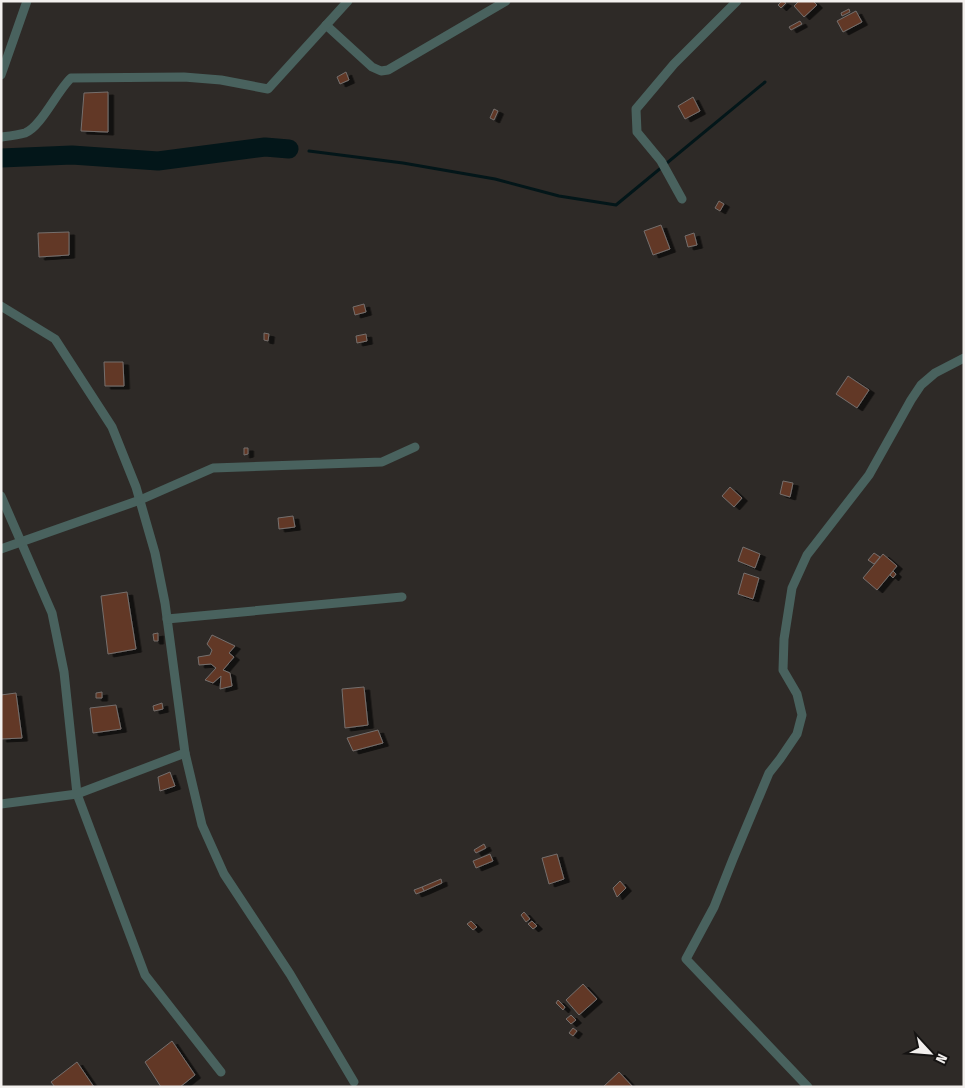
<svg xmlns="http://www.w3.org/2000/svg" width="965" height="1088" font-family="'Fira Sans Condensed',sans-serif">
  <defs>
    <filter id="shadow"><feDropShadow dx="5.5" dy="3" stdDeviation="0" flood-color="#0009"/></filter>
  </defs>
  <rect width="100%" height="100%" fill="#2e2a27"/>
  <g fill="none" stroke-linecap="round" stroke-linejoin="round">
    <polyline stroke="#031619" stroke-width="3" points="309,151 403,163 495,179 559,196 616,205 765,82"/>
    <polyline stroke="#031619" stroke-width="19" points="1,158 72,155 158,161 265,147 289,149"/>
  </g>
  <g fill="#623826" stroke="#756f6d" filter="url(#shadow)">
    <polygon points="782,1 786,3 781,8 778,5"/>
    <polygon points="799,1 813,1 817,5 804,17 794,6"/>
    <polygon points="849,9 850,12 842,16 841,13"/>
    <polygon points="856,11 862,22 843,32 837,21"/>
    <polygon points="800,21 802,24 791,30 789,27"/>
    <polygon points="346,72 349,80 340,84 337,77"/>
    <polygon points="108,92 108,132 81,131 84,93"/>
    <polygon points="693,97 700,111 685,119 678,106"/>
    <polygon points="494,109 498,111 494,120 490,118"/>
    <polygon points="719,201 724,204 720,211 715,208"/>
    <polygon points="661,225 670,249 653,255 644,231"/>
    <polygon points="69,232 69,255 39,257 38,233"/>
    <polygon points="694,233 697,245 688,247 685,236"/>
    <polygon points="364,304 366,312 355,315 353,307"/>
    <polygon points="264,333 269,334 268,341 264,340"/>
    <polygon points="366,334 367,341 357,343 356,336"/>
    <polygon points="104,362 123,362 124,386 105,386"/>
    <polygon points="848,376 869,390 857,408 836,394"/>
    <polygon points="244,448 248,448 248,454 244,455"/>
    <polygon points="783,481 793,483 790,497 780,494"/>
    <polygon points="730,487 742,498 734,507 722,496"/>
    <polygon points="293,516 295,527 279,529 278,518"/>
    <polygon points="743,547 760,554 755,568 738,561"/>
    <polygon points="874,553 880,557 874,564 868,560"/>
    <polygon points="883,554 897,566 877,590 863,578"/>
    <polygon points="893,571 896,574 893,578 890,575"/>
    <polygon points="744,573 759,578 753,599 738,594"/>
    <polygon points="127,592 136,649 108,654 101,596"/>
    <polygon points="158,633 158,641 154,641 153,634"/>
    <polygon points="212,635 235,646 229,653 234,657 223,670 230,673 232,686 220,689 221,676 213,683 205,680 216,668 211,664 199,665 198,657 210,655 212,650 207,644"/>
    <polygon points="364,687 368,725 345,728 342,689"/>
    <polygon points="102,692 102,698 96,698 96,693"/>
    <polygon points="16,693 22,738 1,739 1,695"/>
    <polygon points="162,703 163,709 154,711 153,706"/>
    <polygon points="116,705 121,729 93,733 90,708"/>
    <polygon points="378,730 383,743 353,751 347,738"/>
    <polygon points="170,772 175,786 160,791 158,777"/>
    <polygon points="484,844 486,848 476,853 474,850"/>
    <polygon points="490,854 493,861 476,868 473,861"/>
    <polygon points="557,854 564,879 549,884 542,858"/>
    <polygon points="441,879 442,883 424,891 422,887"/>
    <polygon points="620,881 626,888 617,897 613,888"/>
    <polygon points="422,887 424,891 416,894 414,890"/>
    <polygon points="524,912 530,919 526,922 521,915"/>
    <polygon points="471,921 477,927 473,930 467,924"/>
    <polygon points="532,921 537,926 533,929 528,924"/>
    <polygon points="583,984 597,999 579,1015 566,1000"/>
    <polygon points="558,1000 565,1007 563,1010 556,1003"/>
    <polygon points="571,1015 576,1020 571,1024 566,1019"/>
    <polygon points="573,1028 577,1031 573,1036 569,1033"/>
    <polygon points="172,1041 195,1075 180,1087 161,1087 145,1062"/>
    <polygon points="77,1062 94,1087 55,1087 51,1082"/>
    <polygon points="619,1072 633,1087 603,1087"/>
  </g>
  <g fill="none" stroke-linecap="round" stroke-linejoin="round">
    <g stroke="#49625e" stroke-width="9">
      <polyline points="326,25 372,67 381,71 388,70 506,1"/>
      <polyline points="1,75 27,1"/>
      <path d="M1 137C9 136 18 135 25 133 41 127 57 91 71 78L184 77 221 80 268 89 348 1"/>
      <polyline points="682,199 661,161 637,132 636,109 674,64 737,1"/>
      <polyline points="1,306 55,339 112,427 136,487 155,553 165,603 185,753 202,825 224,874 290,974 354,1082"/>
      <polyline points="1,496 52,613 64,672 77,794 145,975 221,1072"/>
      <polyline points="1,549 140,500 213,468 382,462 415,447"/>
      <polyline points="167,619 402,597"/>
      <polyline points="1,804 77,794 185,753"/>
      <polyline points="808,1087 686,959 714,907 733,859 769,773 780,759 797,734 802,715 797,694 783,670 784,639 792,588 807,555 869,475 911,400 921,385 935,373 964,358"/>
    </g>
  </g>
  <rect width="965" height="1088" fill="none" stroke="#f3f0ee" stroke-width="5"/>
  <g transform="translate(930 1053) rotate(116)" stroke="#151312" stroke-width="4" paint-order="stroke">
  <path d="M0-4L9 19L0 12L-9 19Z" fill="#f3f0ee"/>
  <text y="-8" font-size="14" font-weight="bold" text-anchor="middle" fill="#f3f0ee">N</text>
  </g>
</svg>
